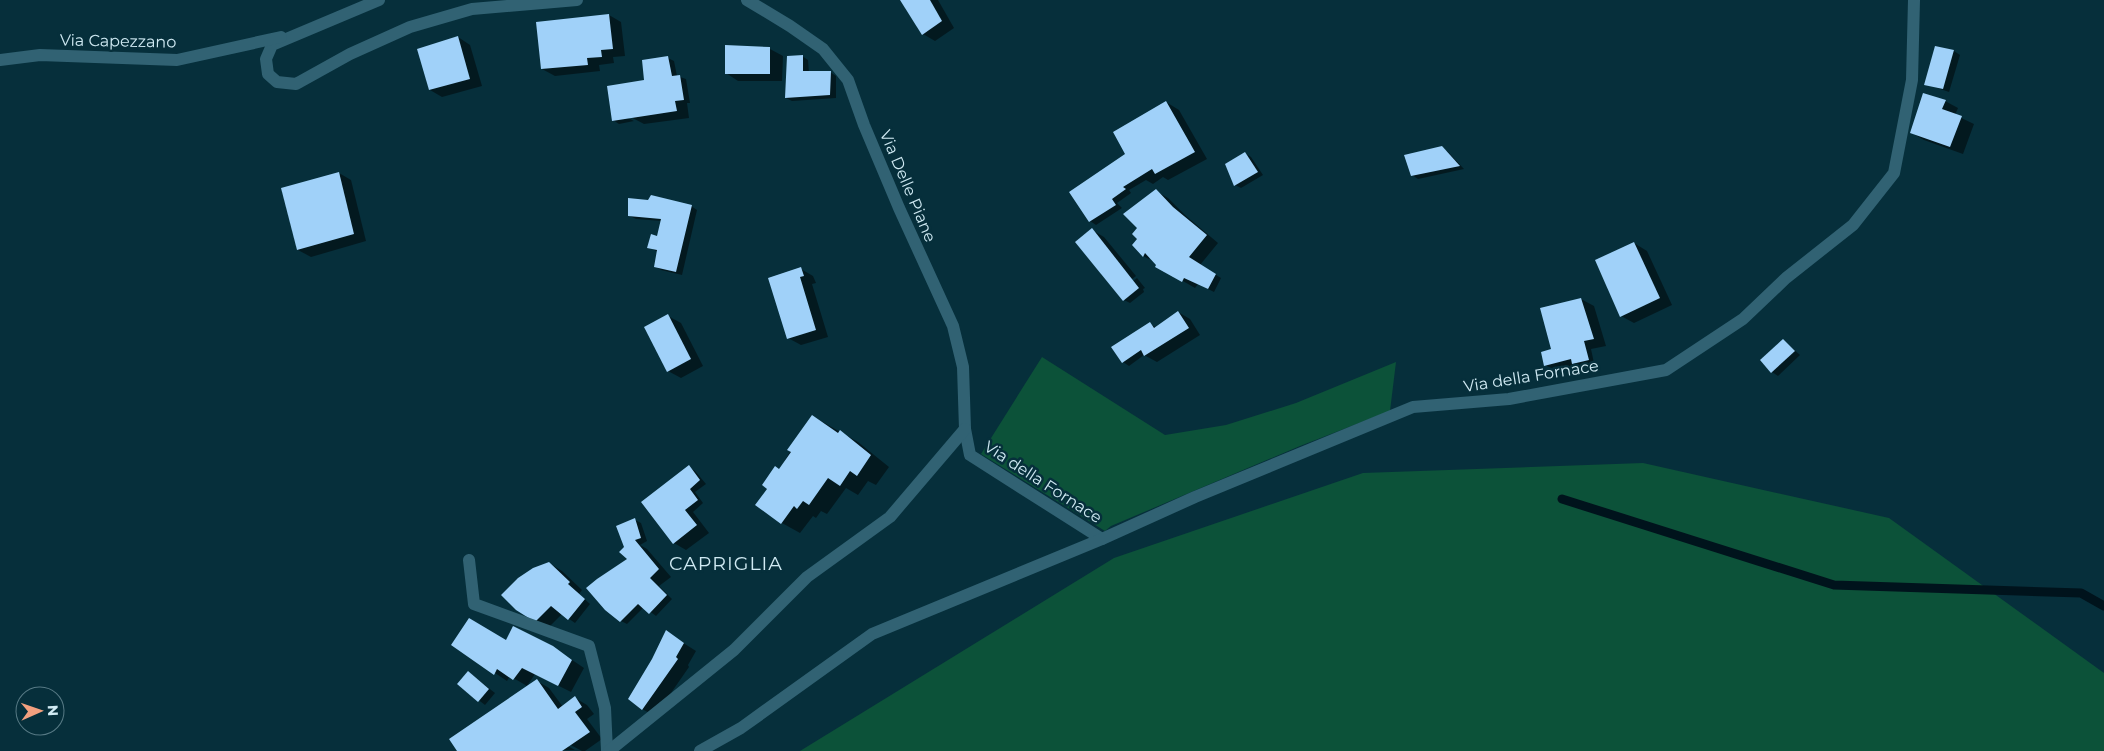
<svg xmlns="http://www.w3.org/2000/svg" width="2104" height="751" font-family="Montserrat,sans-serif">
  <rect width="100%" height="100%" fill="#062f3b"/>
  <g fill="#0c5239">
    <polygon points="1042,357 1165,435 1226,425 1296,403 1396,362 1390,411 1300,446 1111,526 1105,531 981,454"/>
    <polygon points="1643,463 1889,518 2104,673 2104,751 800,751 1114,558 1363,473"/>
  </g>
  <g fill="#0007">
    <polygon points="902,0 938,0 954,28 935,41 923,34"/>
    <polygon points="609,15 621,22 625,56 613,57 614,63 599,65 600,71 555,76 542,69"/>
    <polygon points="458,37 470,45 482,86 442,97 430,90"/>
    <polygon points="1936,47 1954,51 1960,55 1949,92 1926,84"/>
    <polygon points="770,49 783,56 782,81 738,81 726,73"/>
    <polygon points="802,56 808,60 809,73 830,72 836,76 836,98 792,101 786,98"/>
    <polygon points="668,58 674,61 677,76 686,79 690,103 687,103 689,118 644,124 625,114 624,116 634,121 619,124 613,120"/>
    <polygon points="1945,101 1958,108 1955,115 1974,124 1963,154 1924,140 1912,133"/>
    <polygon points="1166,102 1179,110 1207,159 1168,180 1163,177 1153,184 1146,180 1129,190 1131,193 1117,203 1122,208 1096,225 1090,221 1070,192 1126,156"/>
    <polygon points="1442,148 1448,152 1464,169 1418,179 1412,175"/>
    <polygon points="1245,153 1251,157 1263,175 1241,188 1235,185"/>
    <polygon points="339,173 351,180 366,241 311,257 298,250 282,189"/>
    <polygon points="1156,191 1168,198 1186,216 1218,243 1200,265 1221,278 1214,292 1198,284 1195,288 1157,266 1158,265 1151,257 1149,259 1143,256 1138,229"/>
    <polygon points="691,206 697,210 682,275 661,270 655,266 658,252 649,247 658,238 662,221 636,219 630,216"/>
    <polygon points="1092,230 1104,237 1136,276 1119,289 1121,291 1137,278 1145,288 1143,289 1144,292 1130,303 1124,300"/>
    <polygon points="1634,243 1647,251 1672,305 1634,323 1621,316"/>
    <polygon points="801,269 813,276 816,283 812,284 828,337 801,345 788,338"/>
    <polygon points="1581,299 1594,306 1606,346 1591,349 1594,363 1568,369 1562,366 1551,368 1545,365 1550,351"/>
    <polygon points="1178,312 1190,319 1200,335 1157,362 1144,355 1129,366 1123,362 1113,347 1150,324 1157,328"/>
    <polygon points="668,316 681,323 703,366 681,378 668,371"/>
    <polygon points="1783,340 1800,355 1778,376 1772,372"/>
    <polygon points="812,416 858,442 889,467 876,485 868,481 858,495 846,488 827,514 821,511 816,518 813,516 800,533 782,523 768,488"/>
    <polygon points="689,467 695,471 706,484 695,492 703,503 693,512 709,533 686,550 674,543"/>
    <polygon points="635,520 641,523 647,541 640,545 647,549 671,577 659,586 672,599 656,616 644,607 627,624 621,621 630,559 627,548"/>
    <polygon points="549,563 562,571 582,590 579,594 590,604 575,623 562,614 548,628 535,621"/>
    <polygon points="666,632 696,651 688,665 689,667 655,716 642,709 653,659"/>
    <polygon points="507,642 553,647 584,668 571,692 535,674 527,686 510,676 507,681 453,645"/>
    <polygon points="468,672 495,693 485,705 458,684"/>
    <polygon points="537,681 549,688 563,707 575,698 587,705 594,714 587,719 602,739 585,751 582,751 565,742 564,744 575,750 458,751"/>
  </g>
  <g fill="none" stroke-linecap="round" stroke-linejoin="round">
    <polyline stroke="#00131c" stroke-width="9" points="1562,499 1834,585 2081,593 2104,606"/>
  </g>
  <g fill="#a0d1f9">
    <polygon points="900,0 930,0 942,21 922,35"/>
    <polygon points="609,14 613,49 601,50 602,57 587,58 588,65 541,69 536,22"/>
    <polygon points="458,36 470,79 429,90 417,49"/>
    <polygon points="725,45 770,47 770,74 725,74"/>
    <polygon points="1935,46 1954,50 1943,89 1924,85"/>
    <polygon points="803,55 803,71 831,71 830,95 785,98 787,56"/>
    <polygon points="668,56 672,76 680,75 684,100 675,101 677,111 612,121 607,86 644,80 642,60"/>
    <polygon points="1923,93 1946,100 1942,109 1962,116 1950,147 1910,133"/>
    <polygon points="1166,101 1195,152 1155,174 1152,169 1123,187 1126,189 1112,199 1116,205 1089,222 1069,192 1125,154 1113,132"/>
    <polygon points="1442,146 1460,166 1411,176 1404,155"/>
    <polygon points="1245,152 1258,172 1234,186 1225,164"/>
    <polygon points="339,172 354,234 297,250 281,188"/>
    <polygon points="1156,189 1173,207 1207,235 1189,257 1216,274 1208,289 1184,278 1182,282 1155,267 1156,265 1145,253 1143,257 1132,245 1137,239 1132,234 1137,228 1123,214"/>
    <polygon points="651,195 692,205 676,272 654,267 657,250 647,248 651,234 657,236 661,219 628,216 628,198 648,200"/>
    <polygon points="1092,228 1139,288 1123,301 1075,242"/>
    <polygon points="1634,242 1660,298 1620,317 1595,260"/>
    <polygon points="801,267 804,276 800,277 816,330 787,339 768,278"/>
    <polygon points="1581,298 1594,339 1584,341 1589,360 1572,364 1571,359 1544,366 1541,352 1551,349 1540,308"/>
    <polygon points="1178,311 1189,328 1144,356 1141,350 1122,363 1111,347 1150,322 1154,328"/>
    <polygon points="668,314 691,359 667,372 644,327"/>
    <polygon points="1783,339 1795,351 1771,373 1760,360"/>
    <polygon points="812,415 838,433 840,430 871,455 857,476 850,471 840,486 828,478 809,505 803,501 797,509 794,506 781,524 755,505 767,489 762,485 775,466 779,469 791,452 787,450"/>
    <polygon points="689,465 700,480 690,489 698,500 685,510 697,525 673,544 641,502"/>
    <polygon points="635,518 641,538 635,540 659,569 650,578 667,595 649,614 638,604 620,622 605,610 586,588 597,579 627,559 619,552 624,547 616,526"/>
    <polygon points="549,562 570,582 568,584 585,599 568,620 551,606 535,622 516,610 501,595 518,578 533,568"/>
    <polygon points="469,618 506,640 513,626 553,646 572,660 558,686 522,668 513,680 497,669 494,675 451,645"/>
    <polygon points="666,630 684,643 676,657 678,659 642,710 628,699 652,659"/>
    <polygon points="468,671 489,689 478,702 457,684"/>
    <polygon points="537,679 558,709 575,696 582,707 575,712 590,732 562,751 457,751 449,739"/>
  </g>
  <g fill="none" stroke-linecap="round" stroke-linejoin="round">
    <g stroke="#316273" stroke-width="12">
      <polyline points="379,0 272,45 266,59 268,74 277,82 296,84 350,54 410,27 472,9 577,0"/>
      <polyline points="747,0 790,26 823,49 848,80 864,125 899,208 953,326 963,367 965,429 970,455 1102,539"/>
      <polyline points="0,60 40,55 177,60 281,37"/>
      <polyline points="469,560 474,604 589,646 605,708 607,751"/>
      <polyline points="609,751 734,650 807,577 890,517 965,429"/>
      <polyline points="700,751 741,728 872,634 1102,539 1195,497 1413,407 1509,399 1666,370 1743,319 1786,278 1853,225 1894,173 1912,80 1914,0"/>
    </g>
  </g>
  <g text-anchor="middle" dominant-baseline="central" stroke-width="5" stroke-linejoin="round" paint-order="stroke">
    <g font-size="16" fill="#d0eaf3" stroke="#062f3b">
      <text transform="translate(118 41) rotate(1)">Via Capezzano</text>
      <text transform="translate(908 186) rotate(67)">Via Delle Piane</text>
      <text transform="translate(1531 376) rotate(-9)">Via della Fornace</text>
      <text transform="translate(1043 482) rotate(33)">Via della Fornace</text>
    </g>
    <g font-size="19" letter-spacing="1" fill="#d0eaf3" stroke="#062f3b">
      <text x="726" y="563">CAPRIGLIA</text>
    </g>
  </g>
  <g transform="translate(40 711) rotate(88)"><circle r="24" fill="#062f3b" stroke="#577a85"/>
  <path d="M0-4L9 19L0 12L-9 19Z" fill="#f2a07f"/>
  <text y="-8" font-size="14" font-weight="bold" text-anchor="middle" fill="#d0eaf3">N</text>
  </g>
</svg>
